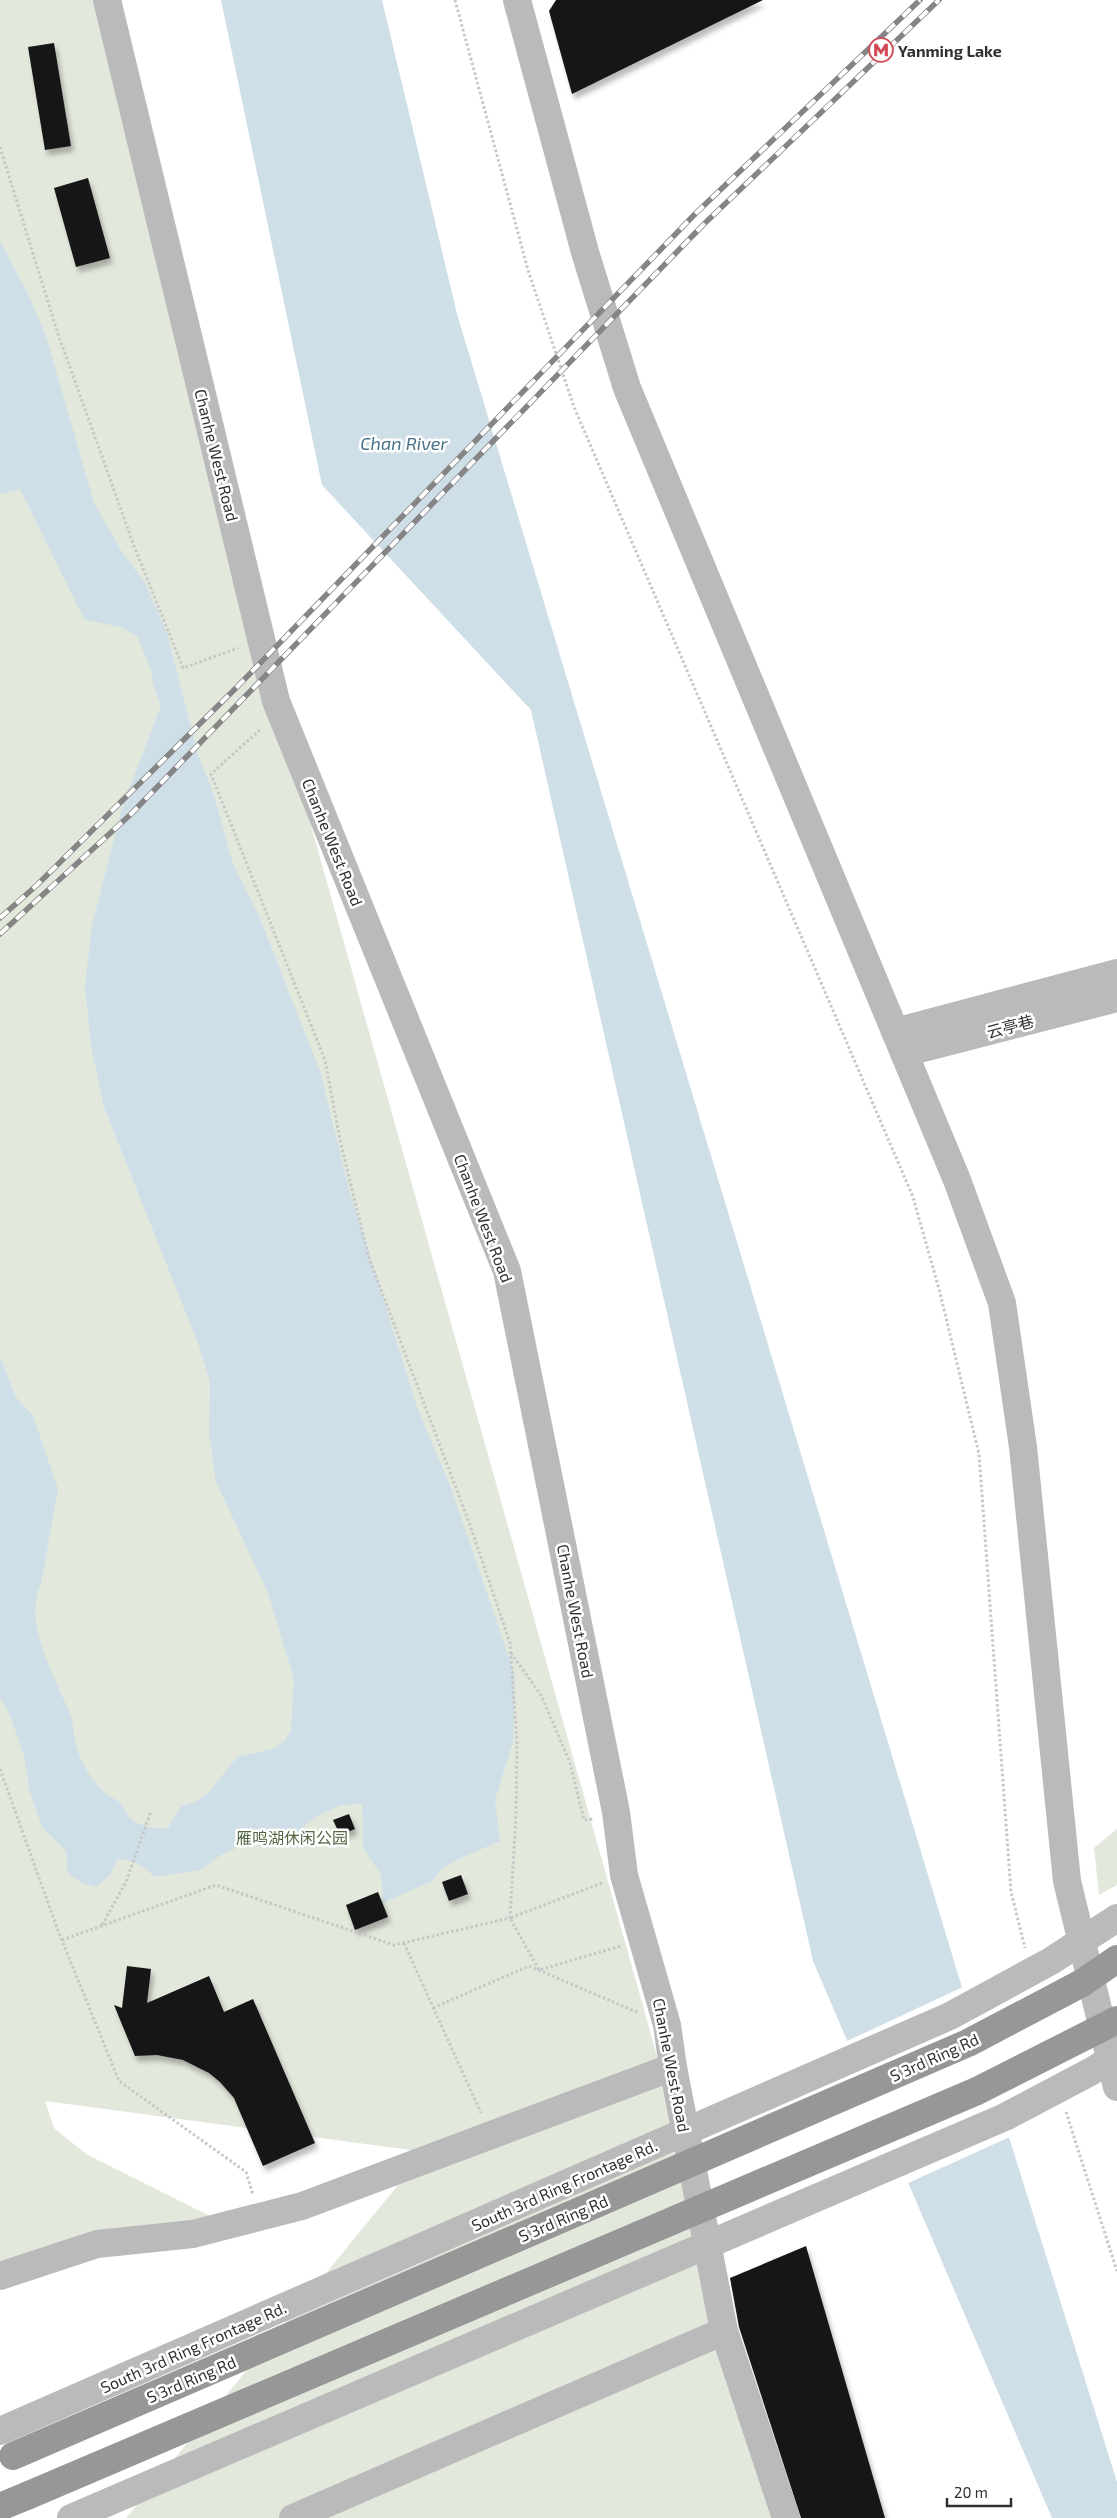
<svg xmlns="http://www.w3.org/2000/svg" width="1117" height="2518" font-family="'Exo 2','Noto Sans SC',sans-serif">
  <defs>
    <filter id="shadow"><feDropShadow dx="3" dy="5.5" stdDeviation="2.5" flood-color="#0004"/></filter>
  </defs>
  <rect width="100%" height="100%" fill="#fff"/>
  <g fill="#e3e8dd">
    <polygon points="0,0 104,0 276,701 787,2518 126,2518 425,2152 45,2101 54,2128 86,2154 212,2217 0,2265"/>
    <polygon points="1117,1829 1117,1885 1099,1895 1094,1848"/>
  </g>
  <g fill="#cfdfe8">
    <polygon points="221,0 382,0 457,314 957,1971 1117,2482 1117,2518 1052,2518 813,1961 531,710 322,485"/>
    <path d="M0 241 29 296 46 336 94 503 122 552 145 583 167 633 198 754 214 796 233 864 259 916 320 1071 349 1189 417 1407 451 1488 515 1675 513 1742 495 1800 500 1841 457 1860 442 1869 432 1881 383 1903 381 1875 363 1848 362 1804 341 1805 317 1816 297 1832 241 1846 221 1855 200 1870 154 1877C146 1867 131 1857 117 1860L110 1875 96 1887 82 1883 70 1875 67 1869V1857L65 1850 42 1827 29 1789 24 1756 10 1715 0 1698V1357L16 1397 33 1416 58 1489 41 1584C22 1623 56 1678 70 1714 74 1723 73 1732 75 1740 78 1758 90 1778 102 1790 107 1796 115 1798 120 1803 125 1808 126 1815 131 1819 139 1826 158 1829 168 1828L181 1806 197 1801 208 1793 237 1757 272 1749 285 1741 291 1730 294 1679 268 1593 216 1482 209 1434 210 1382 199 1346 104 1107 91 1046 85 986 92 925 123 804 161 706 153 684 151 670 137 636 123 628 84 619 20 489 0 494Z"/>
  </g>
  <polygon fill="#fff" points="965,1986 1012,2136 906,2184 845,2042"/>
  <g fill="#171717" filter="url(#shadow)">
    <polygon points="556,0 763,0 572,94 549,11"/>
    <polygon points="54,43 71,146 45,150 28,47"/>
    <polygon points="88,178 110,258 76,267 54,188"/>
    <polygon points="349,1814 355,1829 340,1835 333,1820"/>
    <polygon points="461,1875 468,1894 449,1901 442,1882"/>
    <polygon points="378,1892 388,1917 355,1930 346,1905"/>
    <polygon points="127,1966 151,1969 147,2003 209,1976 224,2012 253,1999 315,2143 263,2166 234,2098 220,2082 209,2073 183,2060 157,2055 135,2056 114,2005 122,2008"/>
    <polygon points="806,2246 885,2518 801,2518 739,2327 730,2278"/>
  </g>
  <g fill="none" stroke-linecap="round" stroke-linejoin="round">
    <g stroke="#c7c7c7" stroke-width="3" stroke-dasharray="2.5 2.5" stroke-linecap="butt">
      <polyline points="455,0 528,270 574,407 913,1197 939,1289 979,1454 1011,1892 1025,1948"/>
      <polyline points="0,147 57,331 134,546 183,668 238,648"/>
      <polyline points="511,1653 541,1695 570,1763 584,1820 594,1819"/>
      <polyline points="0,1769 57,1928 119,2081 246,2172 253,2195"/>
      <polyline points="602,1883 510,1918 539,1970 621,1946"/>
      <polyline points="102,1925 126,1882 151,1811"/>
      <polyline points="62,1940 216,1885 394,1945 510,1918 516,1814 517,1743 510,1643 470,1525 369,1258 341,1145 325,1060 211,774 261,729"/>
      <polyline points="404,1943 481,2113"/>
      <polyline points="433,2008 529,1966 639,2013"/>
      <polyline points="1066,2112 1117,2271"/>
    </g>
    <g stroke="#bababa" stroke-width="28">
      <polyline points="107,0 276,701 507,1271 616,1812 624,1875 667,2025 673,2067 724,2331 786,2518"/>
      <polyline points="517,0 585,252 627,388 957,1180 1002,1303 1023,1447 1067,1881 1117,2087"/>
      <polyline points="895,1032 1117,973"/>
      <polyline points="904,1053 1117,998"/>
      <polyline points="0,2276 97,2244 193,2234 302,2206 673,2067"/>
      <polyline points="293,2518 724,2331"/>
    </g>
    <polyline stroke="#979797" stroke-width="28" points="0,2507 29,2495"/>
    <g stroke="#858585" stroke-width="5.5">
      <g id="rail">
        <polyline points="0,918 37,885 237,687 696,213 920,0"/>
        <polyline points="0,934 130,815 705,223 939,0"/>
      </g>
    </g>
    <use href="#rail" stroke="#fff" stroke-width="4" stroke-dasharray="11" stroke-linecap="butt"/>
    <g stroke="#bababa" stroke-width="28">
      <polyline points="0,2431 950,2016 1051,1961 1117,1918"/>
      <polyline points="71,2518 1005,2117 1092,2071 1117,2055"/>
    </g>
    <g stroke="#979797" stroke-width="28">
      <polyline points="13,2456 968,2043 1082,1983 1117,1959"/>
      <polyline points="29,2495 977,2091 1117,2020"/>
    </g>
  </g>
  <defs>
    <g id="metro-ring" transform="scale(1.25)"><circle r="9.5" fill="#fff" stroke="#d04a57" stroke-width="1.5"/><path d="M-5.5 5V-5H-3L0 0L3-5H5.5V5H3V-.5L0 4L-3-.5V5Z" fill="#d04a57"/></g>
  </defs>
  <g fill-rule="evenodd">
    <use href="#metro-ring" x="881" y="50"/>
  </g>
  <g text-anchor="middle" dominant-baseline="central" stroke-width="5" stroke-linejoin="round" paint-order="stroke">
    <g font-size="16" font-weight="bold" fill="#303030" stroke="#fff" text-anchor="start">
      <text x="898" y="50">Yanming Lake</text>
    </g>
    <g font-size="16" fill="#303030" stroke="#fff">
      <text transform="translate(217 455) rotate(76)">Chanhe West Road</text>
      <text transform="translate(333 842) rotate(68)">Chanhe West Road</text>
      <text transform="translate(1010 1026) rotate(-15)">云亭巷</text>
      <text transform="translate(484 1218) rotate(69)">Chanhe West Road</text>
      <text transform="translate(576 1611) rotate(79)">Chanhe West Road</text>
      <text transform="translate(934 2057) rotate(-24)">S 3rd Ring Rd</text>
      <text transform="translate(672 2065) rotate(79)">Chanhe West Road</text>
      <text transform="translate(564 2185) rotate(-24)">South 3rd Ring Frontage Rd.</text>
      <text transform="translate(563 2218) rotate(-23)">S 3rd Ring Rd</text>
      <text transform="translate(193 2347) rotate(-24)">South 3rd Ring Frontage Rd.</text>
      <text transform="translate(191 2379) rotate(-23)">S 3rd Ring Rd</text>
    </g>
    <g font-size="16" fill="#546743" stroke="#fff">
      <text x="292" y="1837">雁鸣湖休闲公园</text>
    </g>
    <g font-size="18" font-style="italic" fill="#487189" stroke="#fff">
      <text x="404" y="443">Chan River</text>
    </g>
  </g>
  <path d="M947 2498v8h64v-8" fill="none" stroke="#303030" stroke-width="2.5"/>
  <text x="954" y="2498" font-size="15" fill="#303030" stroke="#ffffff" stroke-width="4" paint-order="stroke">20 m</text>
</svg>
